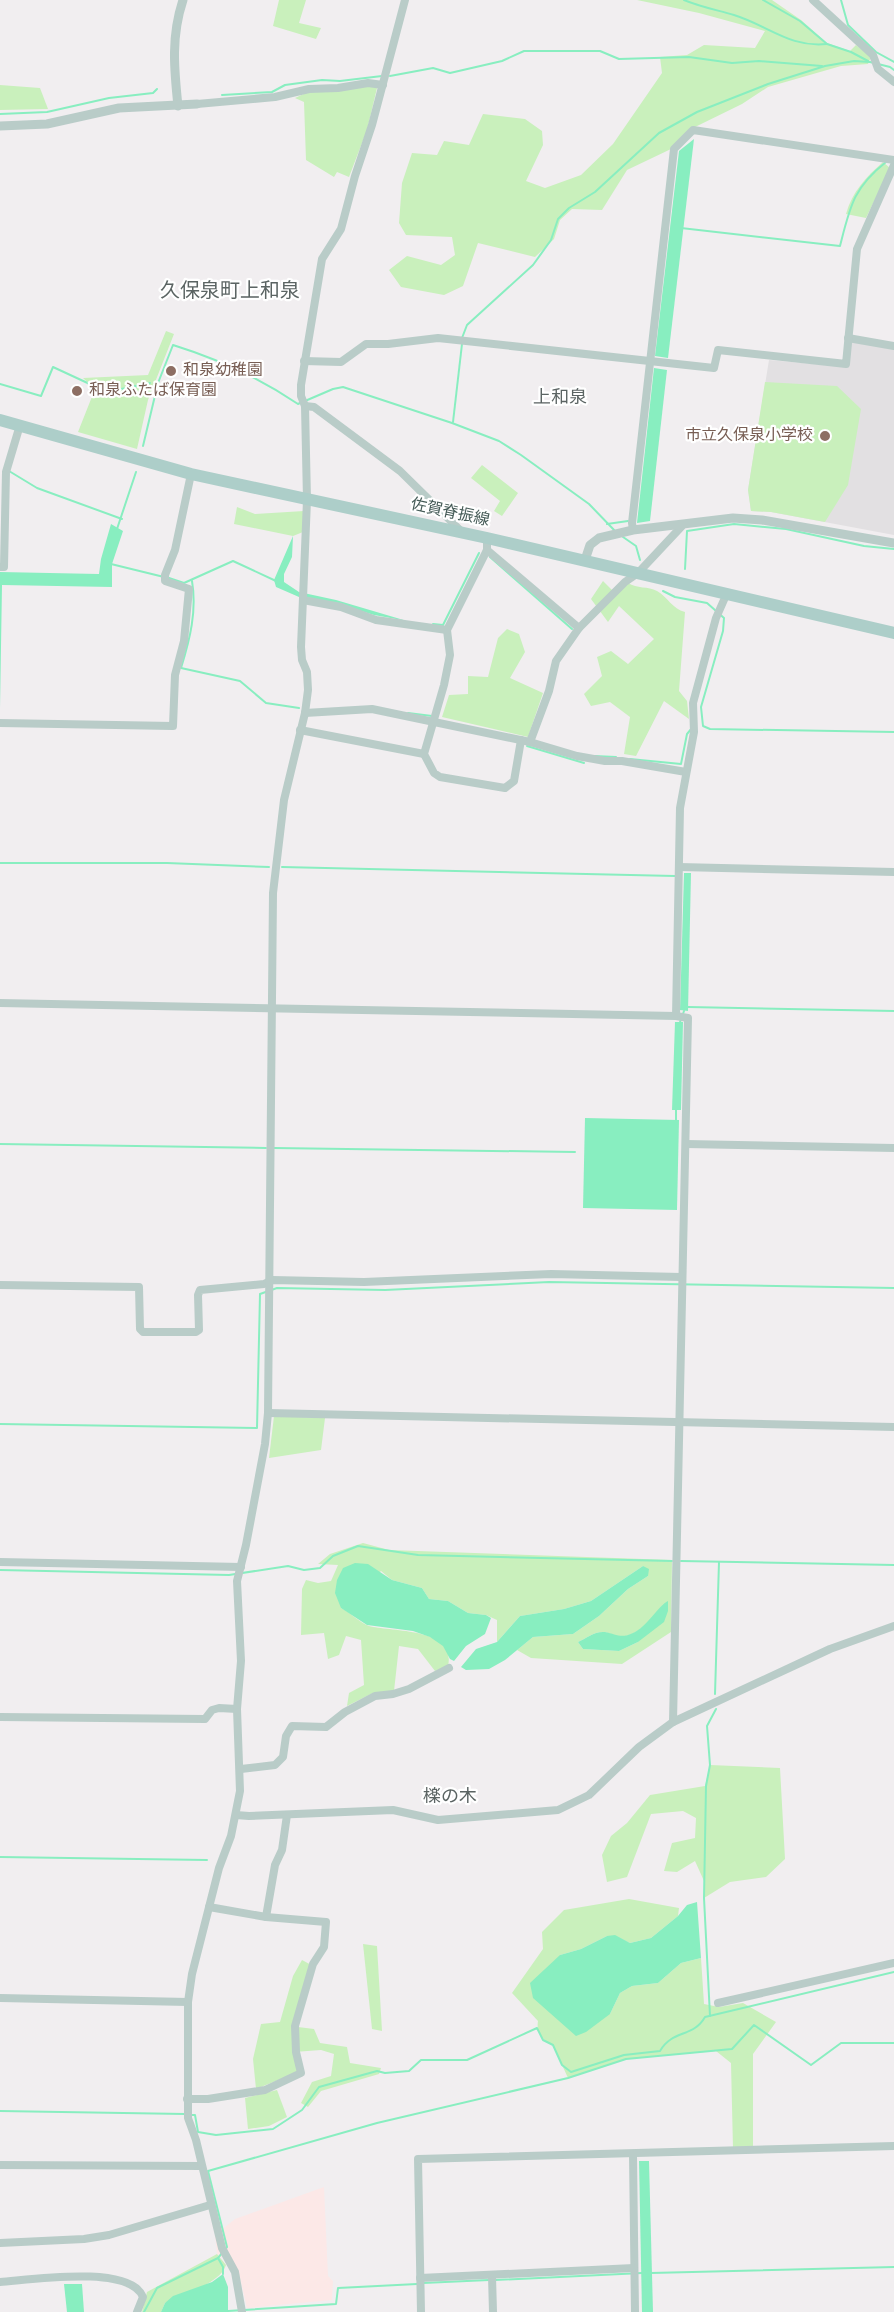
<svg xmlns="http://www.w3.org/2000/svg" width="894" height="2312" font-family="Overpass,'Noto Sans JP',sans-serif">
  <rect width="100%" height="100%" fill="#f1eef0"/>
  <polygon fill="#fce8e7" points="324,2187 328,2276 333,2281 332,2300 247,2308 238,2269 217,2254 215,2235 235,2219"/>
  <polygon fill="#e2e0e2" points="850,340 894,348 894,535 771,512 751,511 748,490 769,360 847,367"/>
  <g fill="#c9f0bc" fill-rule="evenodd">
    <polygon points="279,0 306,0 299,23 321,28 316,39 273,26"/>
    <polygon points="637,0 772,0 801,20 827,43 850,51 856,45 871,57 868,64 841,66 768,87 742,104 693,128 671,149 627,170 602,210 572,209 560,220 554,239 535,257 478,243 463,286 444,295 401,287 389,270 407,256 441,265 455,255 452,237 406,235 399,223 402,183 412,153 437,155 444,141 469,145 483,114 525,119 542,131 543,145 526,181 545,188 581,175 613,144 662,73 660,57 687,55 704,45 755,48 765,31 699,13"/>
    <polygon points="0,85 40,88 48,109 0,110"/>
    <polygon points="371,85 377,88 367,130 349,177 337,172 334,177 306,160 304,102 295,98 310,91"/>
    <path d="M883 162 890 168 866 218 846 214C852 192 866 177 883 162Z"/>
    <polygon points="166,331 174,334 148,400 137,449 78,432 95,389 83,378 148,375"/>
    <polygon points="765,382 837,386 861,409 848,485 825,522 771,512 751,511 748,490"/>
    <polygon points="482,465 518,493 502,516 494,511 500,501 471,478"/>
    <polygon points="237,507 255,514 304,511 303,532 293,536 234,524"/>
    <path d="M603 581 612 590 628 583C637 589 648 586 657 591 668 597 672 609 685 612L679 691 687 701 689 719 664 701 636 756 624 754 630 717 610 702 591 706 584 694 602 676 597 657 611 651 628 664 654 639 619 606 608 622 591 599Z"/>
    <polygon points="507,629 519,634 525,652 510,678 543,693 528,737 442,717 449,695 468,694 468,676 488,677 498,638"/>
    <polygon points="274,1416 325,1418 321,1450 269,1458"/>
    <path d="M363 1543 389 1550 672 1560 671 1632 622 1664 531 1658 517 1650 533 1637 573 1634 599 1616 628 1589 648 1576 643 1566 591 1601 564 1609 520 1616 497 1642V1620L486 1615 468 1613 448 1601 429 1599 422 1588 392 1580 381 1571 341 1608C350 1612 360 1623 369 1626 390 1632 457 1627 448 1666L435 1671 418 1649 399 1646 394 1691 373 1693 347 1706 349 1693 364 1685 361 1640 346 1636 339 1655 328 1659 324 1633 301 1635 302 1589 306 1580 318 1583 331 1581 338 1565 318 1564 330 1554ZM664 1603 638 1642 619 1651 583 1649 578 1642C587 1638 594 1631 605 1632 610 1633 614 1637 619 1637 638 1637 654 1617 664 1603Z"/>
    <polygon points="710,1765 780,1768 785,1859 766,1877 730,1882 704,1898 704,1881 695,1861 677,1872 664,1871 672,1843 695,1838 696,1818 683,1811 651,1814 627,1877 607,1882 602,1855 611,1836 627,1823 650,1795 705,1786"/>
    <path d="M629 1899 679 1908 678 1916 651 1938 630 1943 615 1936H607L581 1949 560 1955 610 2014 620 1993 632 1986 658 1983 681 1963 701 1958 704 2004 719 2007 743 2003 776 2022 753 2054V2148L733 2149 731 2063 716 2051 626 2059 568 2078 553 2045C542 2040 536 2033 538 2021L512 1993 543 1949 542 1932 564 1910Z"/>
    <polygon points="363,1944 377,1946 382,2031 372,2029"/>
    <polygon points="302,1960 315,1967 298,2027 314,2029 320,2043 347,2047 350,2063 381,2068 379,2074 321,2091 308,2107 301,2103 312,2082 331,2076 334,2054 321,2050 294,2052 298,2072 256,2089 253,2059 261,2024 280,2022 293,1976"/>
    <polygon points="277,2090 287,2117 269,2126 248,2129 245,2098"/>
    <path d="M217 2254 226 2265C220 2284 183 2294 165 2303L161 2312H142L147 2292Z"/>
  </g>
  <g fill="#88eec0">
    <polygon points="694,139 668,358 655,356 679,151"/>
    <polygon points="654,368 667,370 650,521 637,523"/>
    <polygon points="111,524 123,531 112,564 112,587 2,585 0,708 0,572 99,574 101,559"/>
    <polygon points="293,536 292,557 284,574 284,582 299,592 336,600 407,621 374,615 338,604 299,597 276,587 274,580"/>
    <polygon points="684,873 691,873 688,1011 680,1010"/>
    <polygon points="675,1022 683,1022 681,1110 672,1110"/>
    <polygon points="585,1118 679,1120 677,1210 583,1208"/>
    <polygon points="355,1563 368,1564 392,1580 422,1588 429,1599 448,1601 468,1613 486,1615 491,1618 485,1634 466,1646 454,1661 450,1659 443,1646 430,1637 413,1631 367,1625 341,1608 335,1593 337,1580 343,1568"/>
    <polygon points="643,1566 649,1569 648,1576 628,1589 599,1616 573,1634 533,1637 505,1660 489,1669 466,1670 461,1667 476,1649 497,1642 520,1616 564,1609 591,1601"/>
    <path d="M668 1601V1611L664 1622 638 1642 619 1651 583 1649 578 1642C587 1638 594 1631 605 1632 616 1634 621 1639 633 1633 647 1627 659 1605 668 1601Z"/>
    <polygon points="697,1902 701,1958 681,1963 658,1983 632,1986 620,1993 610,2014 586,2032 576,2036 533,1998 530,1983 560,1955 581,1949 607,1936 615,1935 630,1943 651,1938 678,1916 687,1905"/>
    <polygon points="639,2161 649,2161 653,2312 642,2312"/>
    <polygon points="223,2274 228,2287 228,2312 161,2312 165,2303 173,2296 212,2282"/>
    <polygon points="64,2284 82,2284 84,2312 67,2312"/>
  </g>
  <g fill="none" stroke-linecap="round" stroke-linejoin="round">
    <g stroke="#88eec0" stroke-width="2">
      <path d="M684 0C701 7 717 10 734 15 769 26 790 48 827 44"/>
      <polyline points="763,0 800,21 827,44 851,52 868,61"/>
      <polyline points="841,0 848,25 876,52 894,62"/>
      <polyline points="390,76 433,68 450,73 502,61 524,51 600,51 619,59 689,57 732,63 759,61 822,66"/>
      <polyline points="222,95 272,92 285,85 322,80 340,81 382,76"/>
      <polyline points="0,114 47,112 109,98 153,93 157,89"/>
      <path d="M681 228 840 246C850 207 853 188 886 162"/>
      <polyline points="462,338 467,325 533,265 551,240 558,219 569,208 595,192 659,133 697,112 768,84 825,66 854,61 870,62 890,67 894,70"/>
      <polyline points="0,384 41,396 53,367 107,392 150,383"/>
      <polyline points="305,401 333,389 343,387 452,423 499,441 521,455 589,504 616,532"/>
      <polyline points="453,422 462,344"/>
      <path d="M143 446 158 383 173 345C218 359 260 378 298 404L300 403"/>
      <polyline points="9,471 37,488 122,519"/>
      <polyline points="607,524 628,521"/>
      <polyline points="117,529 136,472"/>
      <polyline points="623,537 636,546 640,560"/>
      <polyline points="490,557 572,629"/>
      <polyline points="111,564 164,577"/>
      <polyline points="685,569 687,531 734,524 786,529 864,546 894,549"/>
      <polyline points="169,578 184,583 233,561 276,581"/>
      <path d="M192 581C197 611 190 639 181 668L240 681 266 703 299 708"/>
      <polyline points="663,591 675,597 707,603 724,618 723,631 701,707 703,726 710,729 894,732"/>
      <polyline points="433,624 443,625 479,553"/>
      <polyline points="408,713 432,716"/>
      <polyline points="527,746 584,763"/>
      <polyline points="594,756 616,757"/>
      <polyline points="630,759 681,764 687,734 692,728"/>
      <polyline points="0,863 167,863 269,867"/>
      <polyline points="282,867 675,876"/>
      <polyline points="688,1007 894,1011"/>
      <polyline points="679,1025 684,1011"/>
      <polyline points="676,1120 676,1108"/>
      <polyline points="0,1144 266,1148"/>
      <polyline points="274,1148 575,1152"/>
      <polyline points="0,1424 257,1428 260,1294 277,1288 385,1290 549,1282 894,1288"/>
      <polyline points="681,1561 894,1565"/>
      <polyline points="0,1570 229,1575 288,1566 304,1570 320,1568 333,1556 358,1546 418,1555 672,1561"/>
      <polyline points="715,1694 719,1562"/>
      <polyline points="0,1857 207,1860"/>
      <polyline points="710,2016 704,1898 706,1786 710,1765 707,1726 716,1709"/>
      <polyline points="0,2111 185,2114"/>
      <path d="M191 2115H195L198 2132 216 2135 273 2129 302 2110 319 2087 377 2071 385 2073 409 2071 421 2060H467L537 2028 543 2040 553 2045 562 2065 571 2072 624 2055 660 2051C673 2029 693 2038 705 2017L894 1972"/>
      <polyline points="218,2258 227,2247 208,2171 377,2123 568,2078 626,2059 732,2049 754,2025 811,2065 841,2043 894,2043"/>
      <polyline points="651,2273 894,2267"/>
      <polyline points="495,2280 642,2273"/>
      <polyline points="423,2283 489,2280"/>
      <polyline points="228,2311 336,2304 338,2288 417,2284"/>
      <polyline points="144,2312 157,2288 218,2258 223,2267 223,2274"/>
    </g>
    <g stroke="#b9ccc8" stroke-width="8">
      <polyline points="813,0 873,55 878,69 894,82"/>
      <polyline points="197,104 275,97 309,89 338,88 368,83 383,85"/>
      <polyline points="848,338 894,346"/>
      <polyline points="304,361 341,362 366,344 388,344 438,338 714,368 718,350 846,364 857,249 894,165"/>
      <polyline points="305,406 314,407 400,471 463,533"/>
      <polyline points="633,530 632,523 674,149 693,130 894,160"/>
      <polyline points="487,538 487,550 447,630 450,655 444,685 424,754 434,773 440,777 505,788 514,781 521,740"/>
      <polyline points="487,550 579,628"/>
      <polyline points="0,567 4,567 6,472 20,425"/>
      <polyline points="303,600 341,607 376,620 447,630"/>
      <polyline points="305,713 372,709 530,742 577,756 605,761 622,761 686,772"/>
      <polyline points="0,723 173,726 175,675 184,641 189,589 165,581 165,575 175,550 191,474"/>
      <polyline points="300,730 424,754"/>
      <polyline points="530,742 549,691 556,661 579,628 625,582 638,573 682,526"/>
      <polyline points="679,867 894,872"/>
      <polyline points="0,1003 676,1016 688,1018 673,1722"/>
      <polyline points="676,1016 680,808 694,732 693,703 716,618 727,593"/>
      <polyline points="686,1144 894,1148"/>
      <polyline points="0,1285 139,1287 140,1329 143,1332 196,1332 199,1330 198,1295 200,1290 264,1284 272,1280 364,1282 551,1274 681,1277"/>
      <polyline points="268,1413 894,1427"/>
      <polyline points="0,1562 241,1567"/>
      <polyline points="0,1717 205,1719 212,1710 219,1708 237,1709"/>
      <polyline points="241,1769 275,1765 283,1757 286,1736 292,1726 326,1727 345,1712 375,1696 393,1694 409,1689 449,1668"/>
      <polyline points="236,1815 249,1816 393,1810 438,1820 558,1810 589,1795 639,1747 673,1722 830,1649 894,1626"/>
      <polyline points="266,1917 275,1865 282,1850 287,1815"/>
      <polyline points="0,1998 188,2002"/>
      <polyline points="718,2003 894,1963"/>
      <polyline points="187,2099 208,2099 265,2090 301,2073 296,2052 295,2026 313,1964 324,1947 326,1922 266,1917 209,1907"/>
      <polyline points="633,2155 635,2312"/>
      <polyline points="0,2165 201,2166"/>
      <polyline points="0,2243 84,2239 109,2235 210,2205"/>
      <polyline points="492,2276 493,2312"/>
      <polyline points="420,2278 634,2268"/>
      <path d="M0 2282C29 2280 130 2264 143 2297L137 2312"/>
      <polyline points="242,2312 235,2272 222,2248 196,2140 188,2118 188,2002 192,1974 219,1868 231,1836 240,1791 237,1709 241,1661 237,1581 246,1545 265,1444 268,1413 273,893 284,800 305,713 308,690 307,672 302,660 301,647 307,500 305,406 301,396 301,385 322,259 341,229 355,176 372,125 405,0"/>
      <polyline points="421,2312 418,2159 894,2146"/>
    </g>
    <g stroke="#b9ccc8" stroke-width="9">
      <path d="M178 106C174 68 171 36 183 0"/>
      <polyline points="0,126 47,124 119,108 197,104"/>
      <polyline points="585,560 590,545 599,538 633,530 733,518 762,520 894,543"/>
    </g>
    <polyline stroke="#adcec9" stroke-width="12" points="0,420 191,474 487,538 894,633"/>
  </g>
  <g fill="#8d6e63" stroke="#fff" stroke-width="2">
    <circle cx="171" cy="371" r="6"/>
    <circle cx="77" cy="391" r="6"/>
    <circle cx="825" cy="436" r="6"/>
  </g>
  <g text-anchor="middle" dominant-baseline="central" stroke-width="4.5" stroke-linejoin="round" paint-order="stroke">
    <g font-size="16" fill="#785e54" stroke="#fff" text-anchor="start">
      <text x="183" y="371">和泉幼稚園</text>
      <text x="89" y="391">和泉ふたば保育園</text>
      <text x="813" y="436" text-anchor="end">市立久保泉小学校</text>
    </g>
    <g font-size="16" fill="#465c58" stroke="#fff">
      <text transform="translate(450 513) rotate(12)">佐賀脊振線</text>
    </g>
    <g font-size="18" fill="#5b6463" stroke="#fff">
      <text x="560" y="398">上和泉</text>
      <text x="450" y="1797">檪の木</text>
    </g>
    <g font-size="20" fill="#5b6463" stroke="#fff">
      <text x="230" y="292">久保泉町上和泉</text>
    </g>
  </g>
</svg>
